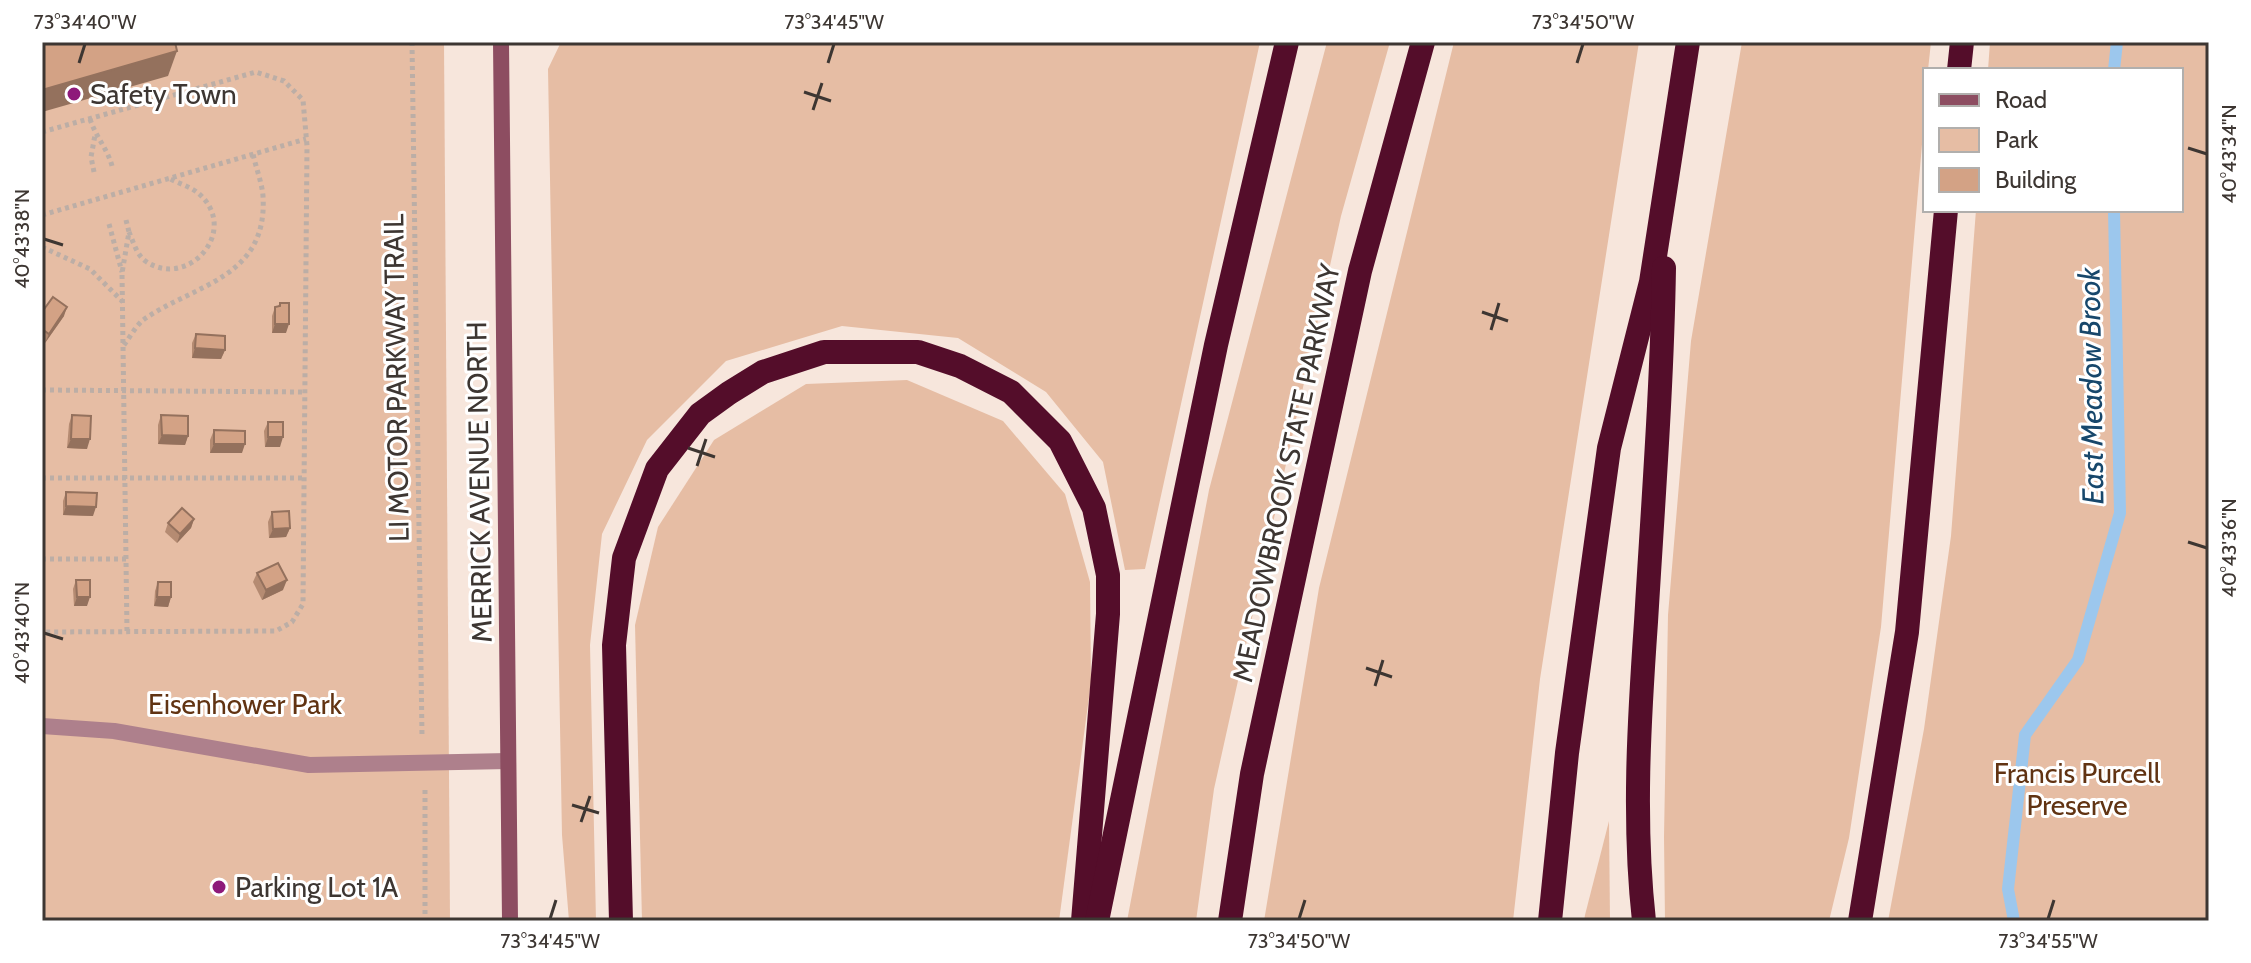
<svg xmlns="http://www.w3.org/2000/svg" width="2251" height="963" font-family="Cabin,sans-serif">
  <rect width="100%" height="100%" fill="#f7e6dc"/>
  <g fill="#e6bda4">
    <polygon points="42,42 444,42 450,921 42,921"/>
    <polygon points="561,42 1260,42 1145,569 1125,570 1103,462 1046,392 958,338 842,326 726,361 647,440 602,534 590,645 596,921 569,921 562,835 548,69"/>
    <polygon points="1327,42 1390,42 1341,216 1214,789 1196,921 1127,921 1209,490"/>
    <polygon points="1454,42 1639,42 1540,679 1513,921 1264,921 1319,588"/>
    <polygon points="1742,42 1931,42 1928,70 1925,70 1925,109 1881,627 1849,838 1829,921 1665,921 1664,837 1668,615 1691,341"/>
    <polygon points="1990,42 2209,42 2209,921 1888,921 1924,729 1951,536 1976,210 2181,210 2181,70 1988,70"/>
    <polygon points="907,380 1003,421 1065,494 1090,582 1091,682 1059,921 642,921 635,625 658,527 714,440 806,384"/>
    <polygon points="1609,821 1610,921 1584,921 1585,915"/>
  </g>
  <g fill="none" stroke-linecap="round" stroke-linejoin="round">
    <g stroke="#9cc7ed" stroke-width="12">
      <polyline points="2114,70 2117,42"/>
      <polyline points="2014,921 2008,889 2025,735 2078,660 2120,513 2114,210"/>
    </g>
    <g stroke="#bcaea6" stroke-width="5" stroke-dasharray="4 4" stroke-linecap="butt">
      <polyline points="412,42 422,736"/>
      <path d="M90 119C96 138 109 150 113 170"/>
      <polyline points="42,132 256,72 284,81 303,100 307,146 303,604 292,622 276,631 42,632"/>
      <polyline points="94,172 91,157 95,135"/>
      <polyline points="42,215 306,139"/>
      <polyline points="126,220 129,232 122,273 127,632"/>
      <polyline points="109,224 122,272"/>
      <path d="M129 232C133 241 136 253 144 260 187 292 242 230 198 193 191 187 178 183 170 179"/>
      <polyline points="42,247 90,269 123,302"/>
      <path d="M124 345C130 337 136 326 143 320 194 284 268 279 263 196 262 183 256 168 253 154"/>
      <polyline points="42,390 305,392"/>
      <polyline points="42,478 305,478"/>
      <polyline points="42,559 126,559"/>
      <polyline points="425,790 425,921"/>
    </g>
    <polyline stroke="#ae808c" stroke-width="16" points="42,726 114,731 309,765 508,761"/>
    <polyline stroke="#8d4d61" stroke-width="16" points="501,42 510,921"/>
    <g stroke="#540d2a" stroke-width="24">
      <polyline points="1959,70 1962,42"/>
      <polyline points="621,921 614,645 624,558 657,469 700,414 729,393 763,372 824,352 918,352 960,366 1011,392 1060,441 1094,508 1108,575 1108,614 1083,921"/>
      <polyline points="1097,921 1216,345 1287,42"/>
      <polyline points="1230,921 1252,774 1360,271 1423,42"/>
      <polyline points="1550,921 1567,753 1609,448 1651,282 1688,42"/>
      <path d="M1644 921C1633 822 1639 722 1646 622 1653 504 1662 387 1664 268"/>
      <polyline points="1860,921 1907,632 1946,210"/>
    </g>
  </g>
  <g fill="#b58b72">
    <polygon points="280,303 286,333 272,333 272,316 275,307 278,306"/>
    <polygon points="42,312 64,316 45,343 42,341"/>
    <polygon points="196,334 225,350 221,359 192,358 192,343"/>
    <polygon points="72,415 87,449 67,448 69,424"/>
    <polygon points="161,415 188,436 185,445 158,444 158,425"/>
    <polygon points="268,422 280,447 265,447 264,431"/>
    <polygon points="214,430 242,453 210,453 210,440"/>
    <polygon points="66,492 93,516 63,515 63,501"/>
    <polygon points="272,512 290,528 286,537 269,538 268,522"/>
    <polygon points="194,519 191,528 177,543 165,532 168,523"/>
    <polygon points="257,573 283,590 262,600 253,582"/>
    <polygon points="76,580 87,606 74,606 73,589"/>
    <polygon points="158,582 171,597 168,607 154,606 155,591"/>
  </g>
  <g fill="#94715d">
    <polygon points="177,51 168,76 42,112 42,90"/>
    <polygon points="67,307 64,316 45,343 49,334"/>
    <polygon points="275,324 289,324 286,333 272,333"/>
    <polygon points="195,348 225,350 221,359 192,358"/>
    <polygon points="162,435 188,436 185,445 158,444"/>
    <polygon points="268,437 283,437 280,447 265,447"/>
    <polygon points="71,439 90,439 87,449 67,448"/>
    <polygon points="214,444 245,444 242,453 210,453"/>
    <polygon points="66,506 96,507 93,516 63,515"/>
    <polygon points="194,519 191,528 177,543 180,534"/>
    <polygon points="290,528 286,537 269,538 273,529"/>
    <polygon points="287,580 283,590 262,600 266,590"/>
    <polygon points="77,597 90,597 87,606 74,606"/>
    <polygon points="157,597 171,597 168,607 154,606"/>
  </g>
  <g fill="#d3a285" stroke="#94715d" stroke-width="2">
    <polygon points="42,42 175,42 177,51 42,90"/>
    <polygon points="53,297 67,307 49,334 42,329 42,312"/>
    <polygon points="280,303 289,303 289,324 275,324 275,307 280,306"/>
    <polygon points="196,334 225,336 225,350 195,348"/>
    <polygon points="72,415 91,416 90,439 71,439"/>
    <polygon points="161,415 188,416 188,436 162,435"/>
    <rect x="268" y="422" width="15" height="15"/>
    <polygon points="214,430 245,431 245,444 214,444"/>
    <polygon points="66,492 97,493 96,507 66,506"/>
    <polygon points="182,508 194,519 180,534 168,523"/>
    <polygon points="289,511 290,528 273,529 272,512"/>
    <polygon points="278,563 287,580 266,590 257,573"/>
    <polygon points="76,580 90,580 90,597 77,597"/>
    <polygon points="158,582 171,582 171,597 157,597"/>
  </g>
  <path fill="none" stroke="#3d3632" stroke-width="3" d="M79 63 85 44M828 63 834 44M1577 63 1583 44M804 92 831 101M813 110 822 83M2188 148 2207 154M44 239 63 245M1482 312 1508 321M1491 330 1499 303M688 448 715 457M697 466 706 439M2188 542 2207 548M44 633 63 639M1366 668 1392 677M1375 686 1383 660M572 805 599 813M581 822 590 796M550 919 556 900M1299 919 1305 900M2048 919 2054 900"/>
  <g fill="#8e1a7a" stroke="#fff" stroke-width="3">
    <circle cx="74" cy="94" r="8"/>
    <circle cx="219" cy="887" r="8"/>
  </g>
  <g text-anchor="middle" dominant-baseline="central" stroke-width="6" stroke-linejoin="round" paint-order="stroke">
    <g font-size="28" fill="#3d3632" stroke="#fff" text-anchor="start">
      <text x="90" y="94">Safety Town</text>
      <text x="235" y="887">Parking Lot 1A</text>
    </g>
    <g font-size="28" fill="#3d3632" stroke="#fff">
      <text transform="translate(396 378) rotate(-91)">LI MOTOR PARKWAY TRAIL</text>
      <text transform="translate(1286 473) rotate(-78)">MEADOWBROOK STATE PARKWAY</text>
      <text transform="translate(479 482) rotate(-91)">MERRICK AVENUE NORTH</text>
    </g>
    <g font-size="28" fill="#613312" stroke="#fff">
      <text x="245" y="704">Eisenhower Park</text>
      <text x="2077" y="773">Francis Purcell<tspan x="2077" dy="32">Preserve</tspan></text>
    </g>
    <g font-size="30" font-style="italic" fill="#17476b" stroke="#fff">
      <text transform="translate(2091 386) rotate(-91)">East Meadow Brook</text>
    </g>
  </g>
  <rect width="2251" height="963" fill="none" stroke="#ffffff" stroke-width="88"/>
  <rect x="1923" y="68" width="260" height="144" fill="#ffffff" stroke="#b1afad" stroke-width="2"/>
  <rect x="1939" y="94" width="40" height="12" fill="#8d4d61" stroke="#b1afad" stroke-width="2"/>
  <text x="1995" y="108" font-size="24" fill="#3d3632">Road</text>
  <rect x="1939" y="128" width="40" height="24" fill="#e6bda4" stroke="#b1afad" stroke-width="2"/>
  <text x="1995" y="148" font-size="24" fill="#3d3632">Park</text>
  <rect x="1939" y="168" width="40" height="24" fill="#d3a285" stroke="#b1afad" stroke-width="2"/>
  <text x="1995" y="188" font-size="24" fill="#3d3632">Building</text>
  <rect x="44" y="44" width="2163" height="875" fill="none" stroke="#3d3632" stroke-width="3"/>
  <g font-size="20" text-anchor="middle" fill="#3d3632">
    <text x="85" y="29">73°34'40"W</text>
    <text x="834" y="29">73°34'45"W</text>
    <text x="1583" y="29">73°34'50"W</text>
    <text transform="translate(2229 154) rotate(-90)" y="7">40°43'34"N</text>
    <text transform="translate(22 239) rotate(-90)" y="7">40°43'38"N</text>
    <text transform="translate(2229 548) rotate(-90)" y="7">40°43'36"N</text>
    <text transform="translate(22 633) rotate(-90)" y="7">40°43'40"N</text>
    <text x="550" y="948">73°34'45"W</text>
    <text x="1299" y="948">73°34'50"W</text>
    <text x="2048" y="948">73°34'55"W</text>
  </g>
</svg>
